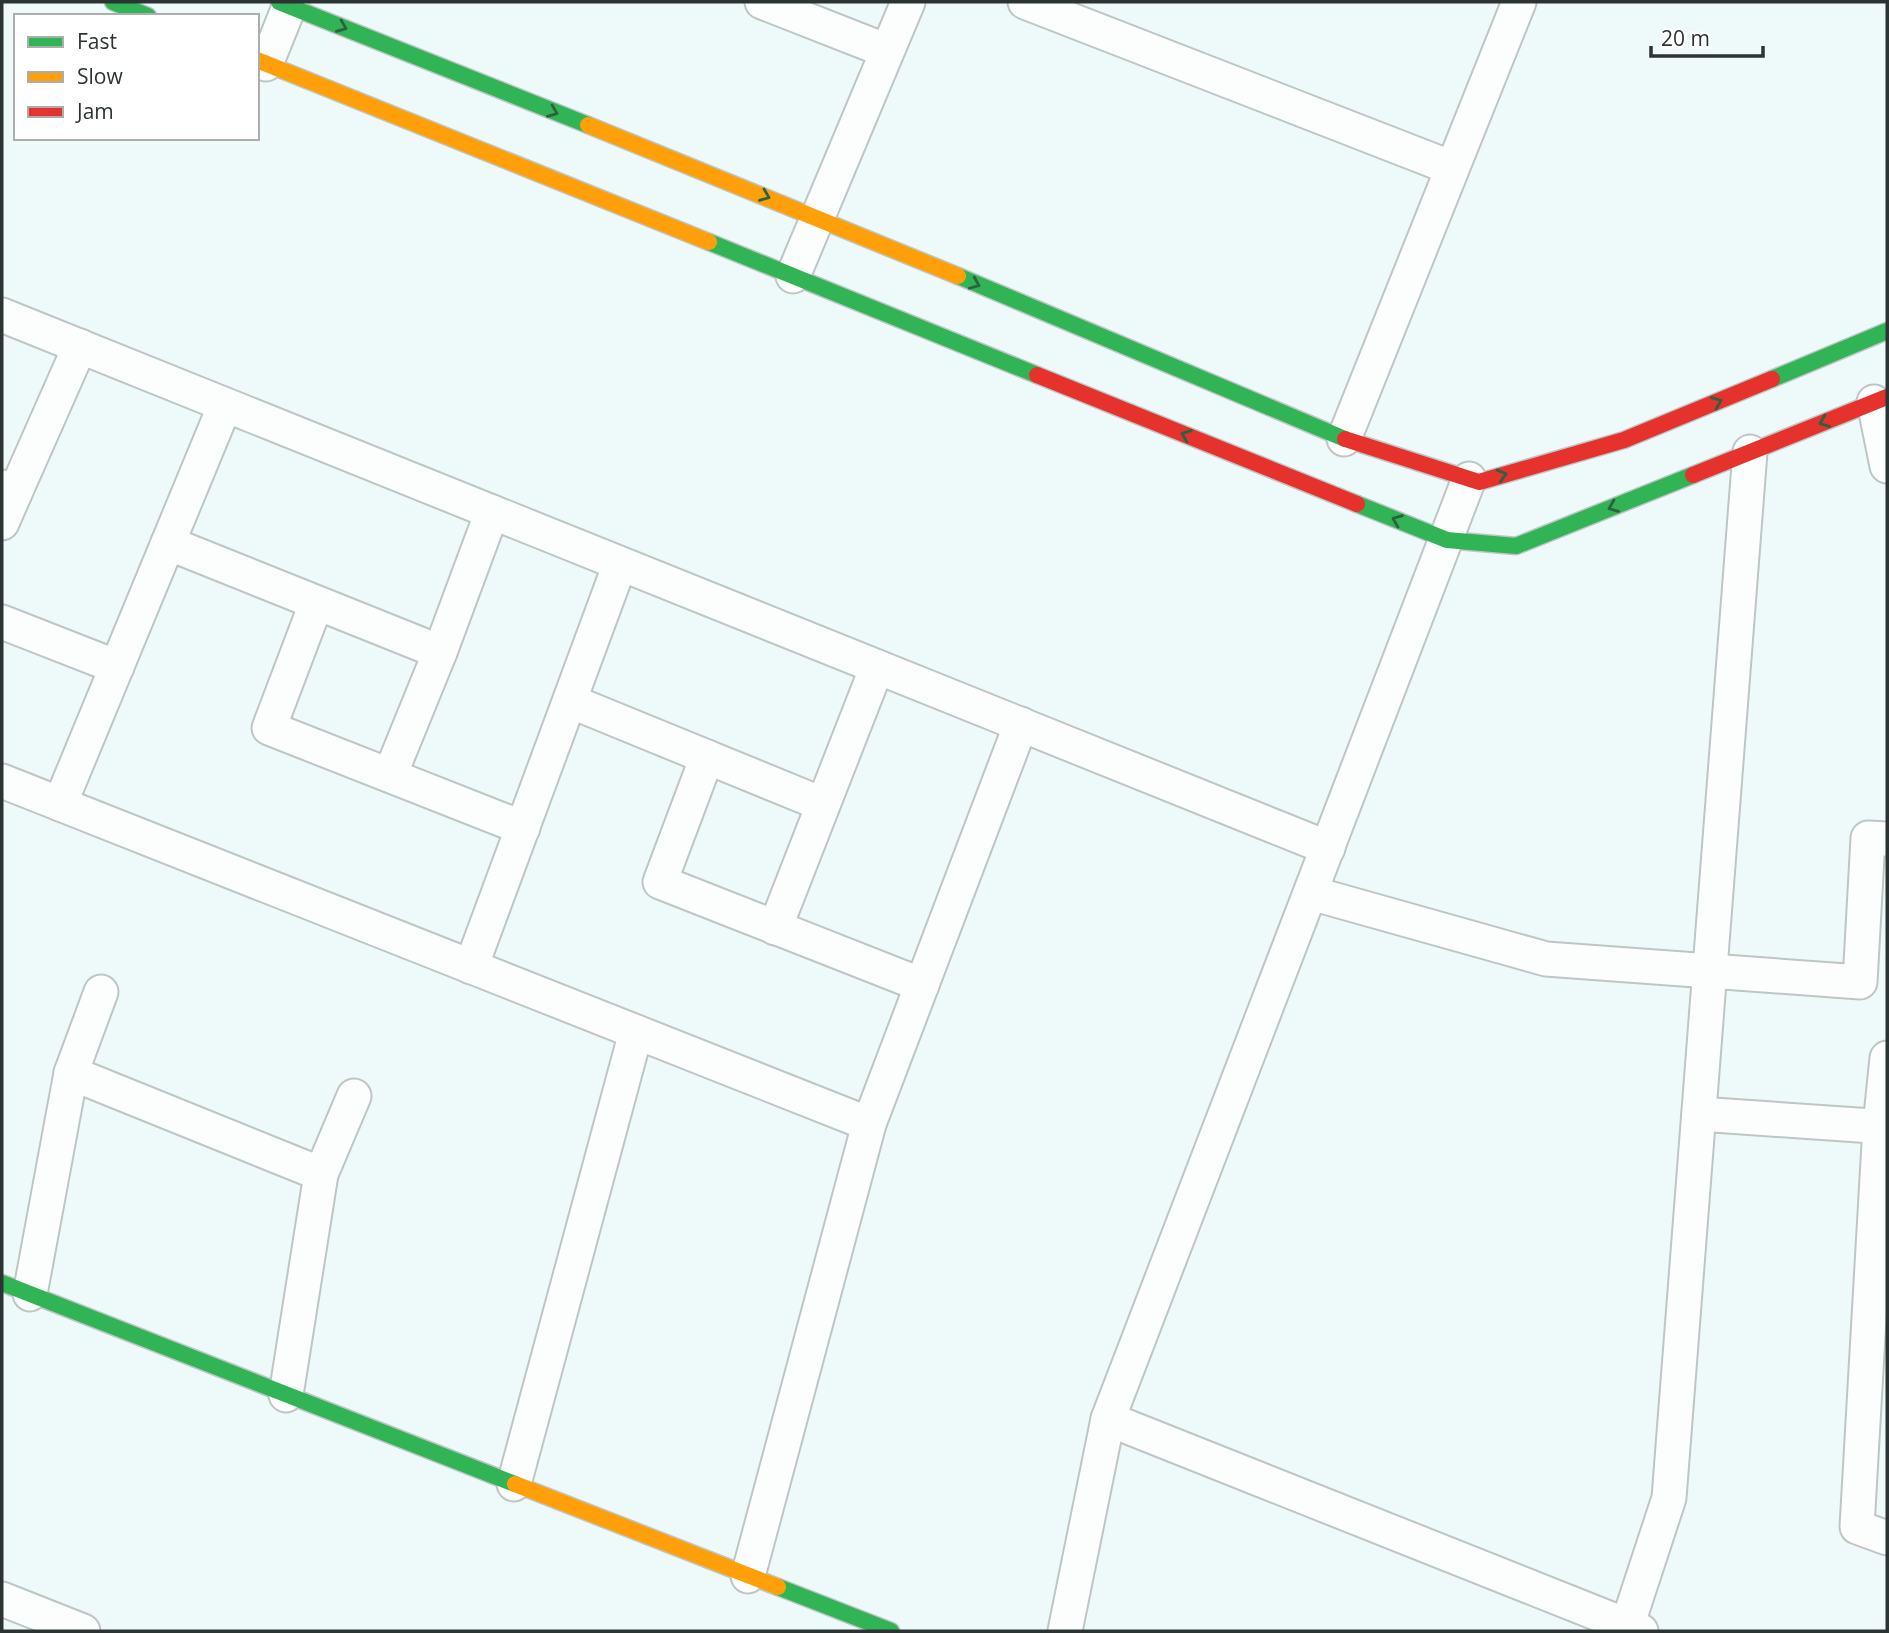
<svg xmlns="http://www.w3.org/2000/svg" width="1889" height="1633" font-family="'Open Sans',sans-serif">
  <rect width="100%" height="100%" fill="#eefaf9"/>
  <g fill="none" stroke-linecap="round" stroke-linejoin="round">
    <g stroke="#bec6c5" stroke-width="37">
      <g id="street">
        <polyline points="762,2 887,51"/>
        <polyline points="1025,2 1452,168"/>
        <polyline points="266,64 291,2"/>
        <polyline points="793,276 908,2"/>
        <polyline points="2,315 1328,848"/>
        <polyline points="1874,402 1887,466"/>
        <polyline points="1344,439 1519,2"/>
        <polyline points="2,487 15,493 2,523"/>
        <polyline points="15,493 80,346"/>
        <polyline points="168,543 440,652 390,775"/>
        <polyline points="316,604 269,728 523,828"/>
        <polyline points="2,622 117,667"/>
        <polyline points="440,652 492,512"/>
        <polyline points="570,701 822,804"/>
        <polyline points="707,757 660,882 922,985"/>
        <polyline points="2,781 869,1124"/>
        <polyline points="60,804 225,405"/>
        <polyline points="1311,893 1546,959 1860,982 1868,838 1887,839"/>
        <polyline points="775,928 877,667"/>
        <polyline points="471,967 620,564"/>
        <polyline points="1887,1058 1880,1126 1857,1527 1887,1538"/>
        <polyline points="71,1073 101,992"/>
        <polyline points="1699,1114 1887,1127"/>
        <polyline points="30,1294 71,1073 321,1174"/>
        <polyline points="286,1395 321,1174 354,1096"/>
        <polyline points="1108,1419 1641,1631"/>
        <polyline points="514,1484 636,1032"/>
        <polyline points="748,1576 869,1124 1021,724"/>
        <polyline points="2,1599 83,1631"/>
        <polyline points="1627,1626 1669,1498 1750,452"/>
        <polyline points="1065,1631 1108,1419 1469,479"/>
      </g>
    </g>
    <g stroke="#bec6c5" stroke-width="19">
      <g id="fast">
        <polyline points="113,2 148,16"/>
        <polyline points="279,2 588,125"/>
        <polyline points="709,242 1037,375"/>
        <polyline points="958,276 1345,439"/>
        <polyline points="1772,379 1887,331"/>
        <polyline points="1357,504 1447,540 1516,546 1693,475"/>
        <polyline points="2,1283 515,1484"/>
        <polyline points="778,1587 891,1631"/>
      </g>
    </g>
    <g stroke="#bec6c5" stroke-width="19">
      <g id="slow">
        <polyline points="257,60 709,242"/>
        <polyline points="588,125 958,276"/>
        <polyline points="515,1484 778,1587"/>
      </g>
    </g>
    <g stroke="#bec6c5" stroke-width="19">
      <g id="jam">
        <polyline points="1037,375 1357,504"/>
        <polyline points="1345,439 1479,482 1624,440 1772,379"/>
        <polyline points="1693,475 1887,397"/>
      </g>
    </g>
    <use href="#street" stroke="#fcfefe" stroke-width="33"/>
    <use href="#fast" stroke="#30b455" stroke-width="16"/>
    <use href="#slow" stroke="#ff9f0a" stroke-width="16"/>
    <use href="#jam" stroke="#e5322d" stroke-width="16"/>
  </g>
  <defs><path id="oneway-chevron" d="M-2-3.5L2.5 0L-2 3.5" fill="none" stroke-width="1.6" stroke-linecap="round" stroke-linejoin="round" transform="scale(1.75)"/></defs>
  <g stroke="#2d613f">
    <use href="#oneway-chevron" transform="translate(342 27) rotate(22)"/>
    <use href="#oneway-chevron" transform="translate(553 112) rotate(22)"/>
    <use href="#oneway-chevron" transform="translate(765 196) rotate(22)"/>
    <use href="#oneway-chevron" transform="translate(975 284) rotate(23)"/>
    <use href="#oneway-chevron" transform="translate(1717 402) rotate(-22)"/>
    <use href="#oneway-chevron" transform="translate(1824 422) rotate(158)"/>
    <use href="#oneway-chevron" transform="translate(1186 435) rotate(-158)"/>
    <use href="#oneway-chevron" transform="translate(1502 475) rotate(-16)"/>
    <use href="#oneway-chevron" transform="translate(1613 507) rotate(158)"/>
    <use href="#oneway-chevron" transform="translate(1397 520) rotate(-158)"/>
  </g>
  <rect width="1889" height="1633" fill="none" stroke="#2c3433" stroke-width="7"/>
  <rect x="14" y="14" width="245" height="126" fill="#ffffff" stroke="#abaead" stroke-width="2"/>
  <rect x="28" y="37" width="35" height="10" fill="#30b455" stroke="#abaead" stroke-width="2"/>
  <text x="77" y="49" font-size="21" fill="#2c3433">Fast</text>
  <rect x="28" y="72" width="35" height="10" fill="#ff9f0a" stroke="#abaead" stroke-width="2"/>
  <text x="77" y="84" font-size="21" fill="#2c3433">Slow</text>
  <rect x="28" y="107" width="35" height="10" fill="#e5322d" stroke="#abaead" stroke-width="2"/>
  <text x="77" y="119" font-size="21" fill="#2c3433">Jam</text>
  <path d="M1651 46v10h112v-10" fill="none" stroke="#2c3433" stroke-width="3.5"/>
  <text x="1661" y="46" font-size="21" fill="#2c3433" stroke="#ffffff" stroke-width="5" paint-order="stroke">20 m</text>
</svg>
